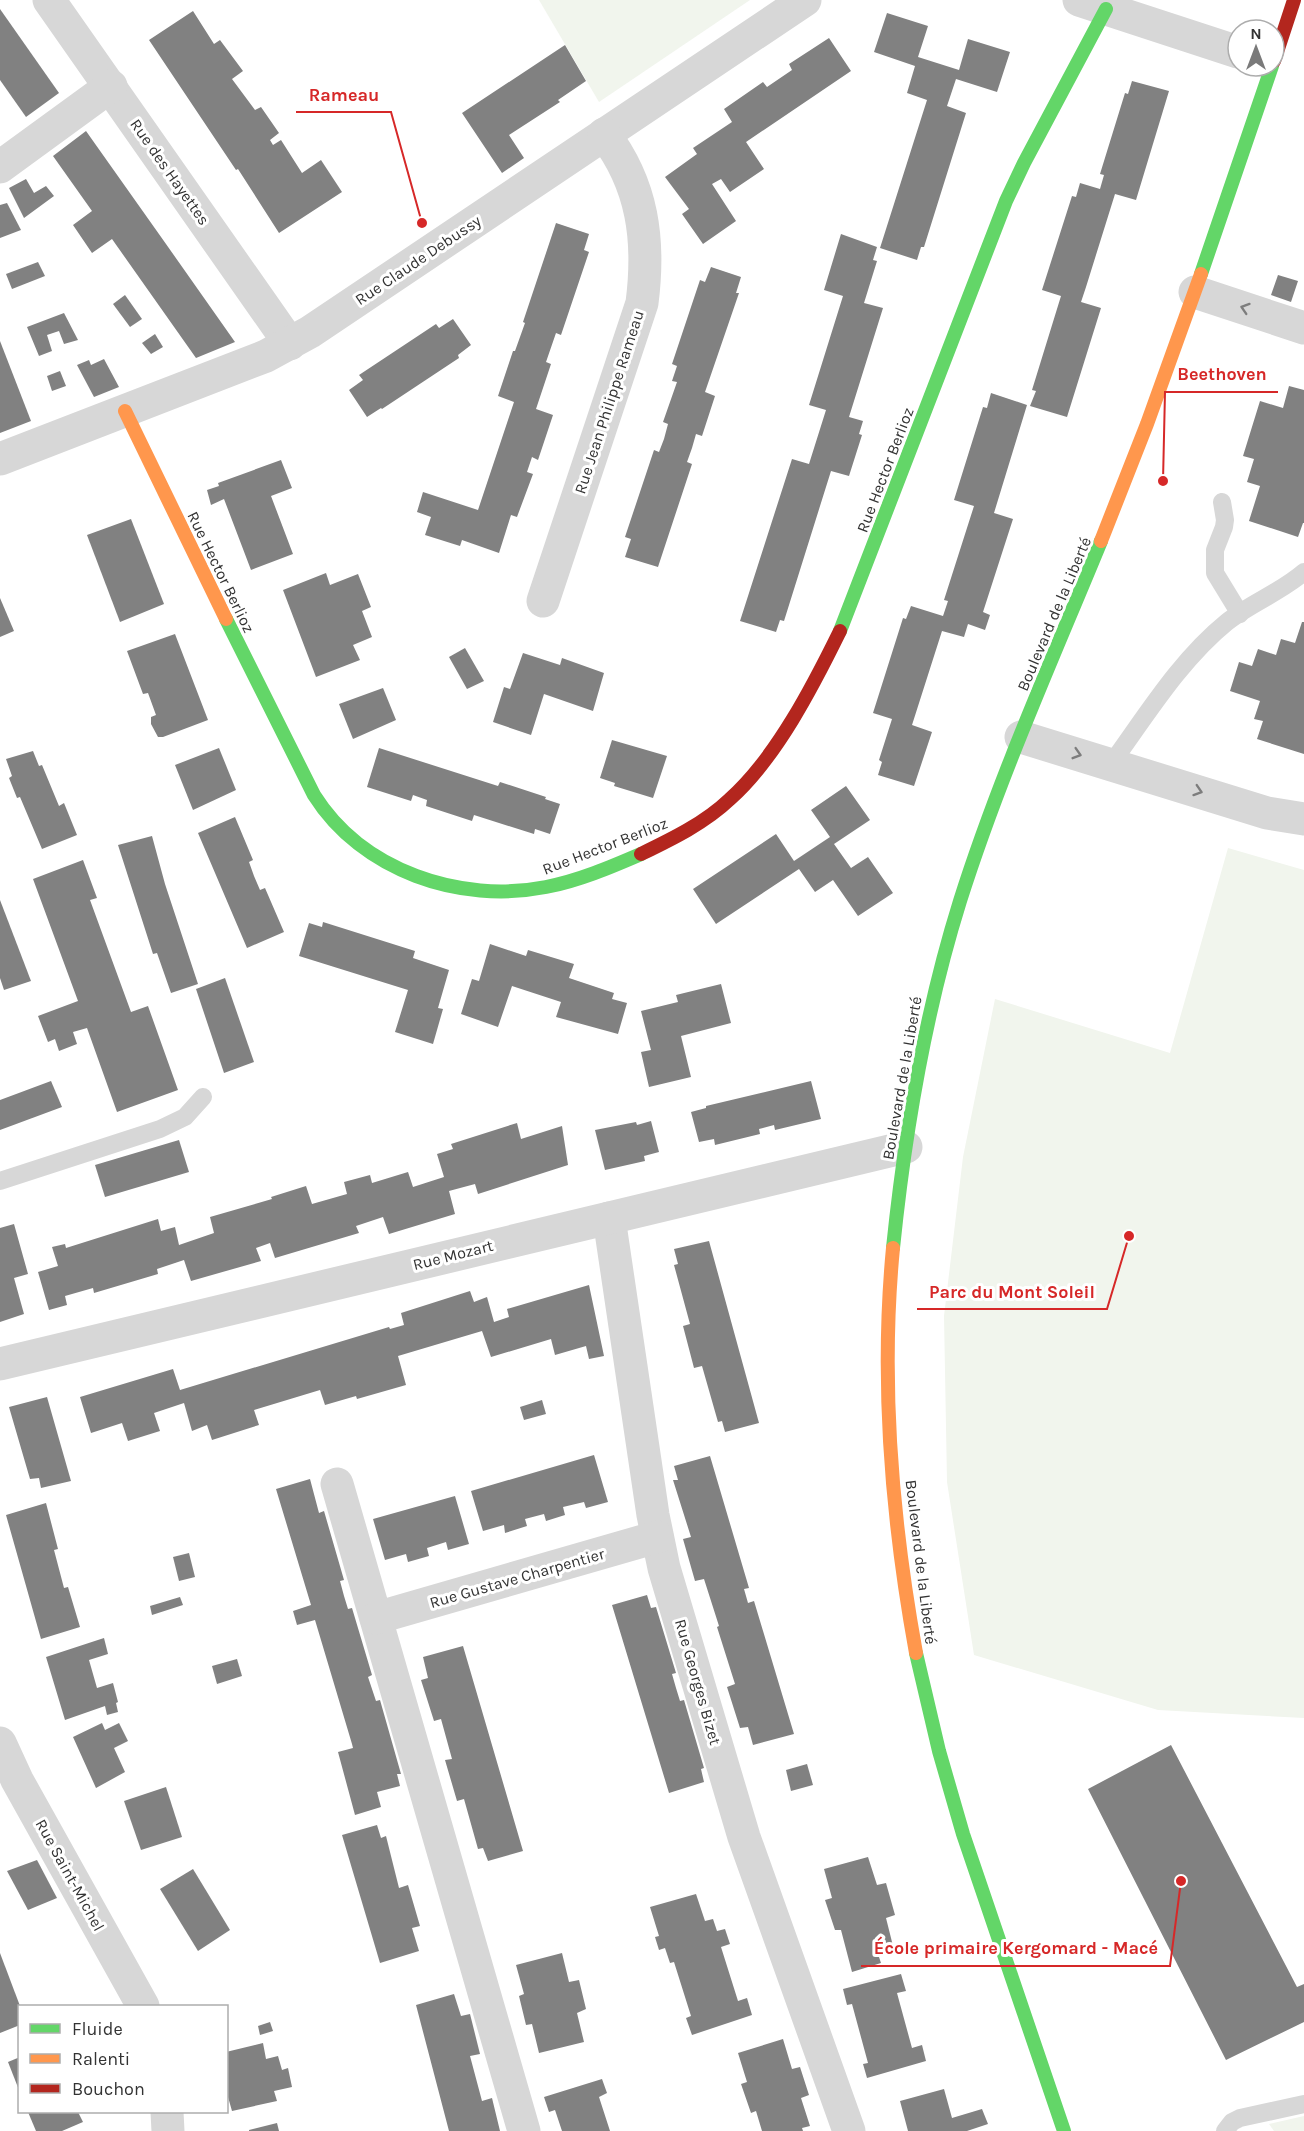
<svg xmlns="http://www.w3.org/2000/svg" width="1304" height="2131" font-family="Karla,sans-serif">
  <rect width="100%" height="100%" fill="#fff"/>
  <g fill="#f1f5ed">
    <polygon points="539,0 750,0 599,102"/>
    <polygon points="1228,848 1304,870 1304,1718 1158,1710 974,1655 947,1482 944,1316 963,1157 995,999 1170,1053"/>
    <polygon points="1304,2116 1304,2131 1274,2131 1269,2124"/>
  </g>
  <g fill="#818181">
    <polygon points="0,9 59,93 26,117 0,80"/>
    <polygon points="193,11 214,44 220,40 243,71 232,79 255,110 261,107 279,133 270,140 273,145 281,140 302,173 321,160 342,192 279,233 238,169 236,170 149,40"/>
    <polygon points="887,13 928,26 918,57 959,70 968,39 1010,52 997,92 956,79 947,106 966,113 924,247 921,247 917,260 880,248 927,100 907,93 915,66 874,52"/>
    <polygon points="829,38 851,71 746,142 764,169 730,192 721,179 712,184 736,221 703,244 682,214 689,209 665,177 697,154 693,148 732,122 724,109 763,82 767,87 792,70 789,64"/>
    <polygon points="565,45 586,81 558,100 560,102 509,135 524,158 502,173 462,113"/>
    <polygon points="1132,81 1169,91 1136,200 1115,194 1086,287 1081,302 1101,308 1067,417 1030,406 1036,391 1032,390 1061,296 1042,290 1072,196 1076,197 1080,183 1100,189 1104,175 1100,174 1125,93 1128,94"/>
    <polygon points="86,131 166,244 235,342 196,358 112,239 92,253 73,225 92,211 53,156"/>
    <polygon points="26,179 34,193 46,186 54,196 24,218 9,188"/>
    <polygon points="7,203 21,230 0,238 0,205"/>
    <polygon points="556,223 589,234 584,250 589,252 561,335 556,333 546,362 551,364 536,409 553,415 538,460 532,457 527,472 533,474 517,517 511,515 499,553 462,540 460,546 425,535 431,517 417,512 423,492 478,510 514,402 498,396 513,351 515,351 525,323 523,322"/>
    <polygon points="841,234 877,247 873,260 877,261 864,303 883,308 849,417 863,421 859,434 862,435 849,476 831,471 784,621 780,620 776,632 740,621 792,459 809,464 826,410 809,405 843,296 824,290"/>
    <polygon points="38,262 45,276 12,289 6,274"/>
    <polygon points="711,267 741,277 736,293 739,293 705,392 715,396 702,436 696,434 692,448 687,462 692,464 658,567 625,557 631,539 625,537 654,450 659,452 664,439 668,424 663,422 677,382 672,381 677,366 672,364 700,280 705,282"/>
    <polygon points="1278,275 1298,281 1291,302 1271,295"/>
    <polygon points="125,295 142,319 130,327 113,304"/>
    <polygon points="64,313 78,340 64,344 59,331 47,335 52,351 39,356 27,327"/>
    <polygon points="453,319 471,345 458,355 459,358 382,409 381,408 367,417 349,390 363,380 359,375 436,324 439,328"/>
    <polygon points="155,334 163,347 151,354 142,343"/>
    <polygon points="0,341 31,421 0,433"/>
    <polygon points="104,359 119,387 94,397 77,365 89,360 91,365"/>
    <polygon points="60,371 66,386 52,391 47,376"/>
    <polygon points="1289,386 1304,390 1304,523 1303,523 1298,537 1249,521 1260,486 1247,482 1254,459 1243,456 1260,401 1283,408"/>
    <polygon points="991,393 1027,405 994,513 1013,519 983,612 990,615 985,630 968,624 964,637 942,631 912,725 932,732 914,786 878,775 882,762 879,760 892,719 873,713 903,618 906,619 911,606 943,616 948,601 944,600 974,506 954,500 983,407 987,408"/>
    <polygon points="281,460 292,488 271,496 293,554 251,570 224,499 211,505 207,490 219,486 218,483"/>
    <polygon points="131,519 164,604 120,622 87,535"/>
    <polygon points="326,573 330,585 358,574 371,607 362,611 372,637 353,645 360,660 316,677 283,590"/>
    <polygon points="0,598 14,631 0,637"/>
    <polygon points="1302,622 1304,622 1304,754 1257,739 1263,721 1254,719 1260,701 1230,691 1239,662 1252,666 1258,649 1276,655 1281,639 1295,643"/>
    <polygon points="175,634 208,720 163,737 158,737 151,724 151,717 156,715 148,693 143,694 127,651"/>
    <polygon points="465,648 484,681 467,689 449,657"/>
    <polygon points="523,653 560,665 562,658 604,673 593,711 544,694 531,735 493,722 504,687 510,689"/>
    <polygon points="383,688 396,720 353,739 339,704"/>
    <polygon points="612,740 667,756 653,798 614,786 615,783 600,778"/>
    <polygon points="219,748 236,790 193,810 175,765"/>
    <polygon points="379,748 498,786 500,782 546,797 545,799 560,804 550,834 535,829 534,834 474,815 472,821 426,806 427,800 413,795 411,801 367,787"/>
    <polygon points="33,751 39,766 42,765 59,806 64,803 77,835 42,849 20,797 17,798 9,778 12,776 6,759"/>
    <polygon points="846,786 870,820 834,844 851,868 868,857 893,893 858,916 833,880 815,892 799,869 716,924 693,889 776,834 794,861 830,837 811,810"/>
    <polygon points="235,817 253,860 249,862 254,876 260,890 265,888 284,932 247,948 198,833"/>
    <polygon points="152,836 165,884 198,984 171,993 157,953 153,954 118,845"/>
    <polygon points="83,860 97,898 90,900 131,1012 148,1006 178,1090 117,1112 87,1028 73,1032 77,1044 59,1051 55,1039 48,1042 38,1016 78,1001 33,879"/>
    <polygon points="0,900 31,981 4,990 0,978"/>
    <polygon points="323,922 415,951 413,958 449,970 438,1008 443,1009 433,1044 395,1032 408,990 299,956 309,923 322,927"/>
    <polygon points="490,944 526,956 528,950 574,964 569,978 614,993 612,999 627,1003 618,1034 556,1017 561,1002 512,986 498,1027 461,1014 472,979 479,981"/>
    <polygon points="225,978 254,1062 224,1073 196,989"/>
    <polygon points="721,984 731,1023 681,1036 691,1077 649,1087 641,1052 651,1050 641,1011 678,1002 676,995"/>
    <polygon points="51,1081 62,1107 0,1130 0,1100"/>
    <polygon points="811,1081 821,1119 775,1130 774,1125 759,1129 760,1134 715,1145 714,1139 699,1142 691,1112 706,1108 706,1106"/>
    <polygon points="651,1121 659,1152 644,1156 645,1161 605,1170 595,1130 636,1122 637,1125"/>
    <polygon points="517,1123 521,1139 562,1126 568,1165 478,1194 475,1184 449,1191 455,1214 389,1234 383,1217 356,1226 359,1233 275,1258 270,1243 256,1248 261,1261 191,1281 184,1260 157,1269 158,1274 94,1293 93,1288 65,1296 67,1305 49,1310 38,1272 58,1266 52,1247 65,1244 66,1248 158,1219 161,1231 175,1227 179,1245 214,1233 210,1217 272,1199 271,1197 306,1186 312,1204 347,1194 344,1182 370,1175 372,1183 408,1172 413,1187 444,1177 437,1154 453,1149 451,1144"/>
    <polygon points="179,1140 189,1172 105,1197 95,1165"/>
    <polygon points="14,1224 28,1274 14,1278 24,1314 0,1322 0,1228"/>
    <polygon points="709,1241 759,1423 725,1432 722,1421 718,1422 702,1366 694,1368 683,1326 690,1324 674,1265 678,1264 674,1249"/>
    <polygon points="589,1285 604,1356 589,1359 586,1346 555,1355 551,1339 491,1357 482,1331 398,1356 406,1385 357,1399 356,1396 325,1405 320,1390 254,1410 259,1425 212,1440 207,1425 192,1431 184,1403 154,1413 160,1431 128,1441 122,1423 91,1433 80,1397 173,1369 180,1390 389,1327 390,1329 404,1325 401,1313 470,1291 474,1302 487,1297 494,1322 509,1317 507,1309"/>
    <polygon points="47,1397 71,1481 41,1488 39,1478 30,1479 9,1407"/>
    <polygon points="542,1400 546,1414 524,1420 520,1407"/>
    <polygon points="594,1455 608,1502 586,1508 584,1502 563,1507 565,1515 546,1521 544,1514 525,1519 527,1526 505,1533 504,1525 483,1531 471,1491"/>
    <polygon points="710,1456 749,1588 744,1589 748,1603 754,1601 794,1734 753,1745 748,1727 740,1728 727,1687 735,1684 717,1627 719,1626 704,1579 695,1581 683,1539 691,1537 673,1480 678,1480 674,1466"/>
    <polygon points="310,1479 319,1513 324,1511 344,1580 340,1581 344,1596 348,1609 352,1608 372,1675 368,1677 376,1701 380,1700 401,1774 397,1774 400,1786 377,1792 381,1807 355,1815 338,1752 353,1748 352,1744 315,1620 297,1625 293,1611 311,1605 276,1489"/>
    <polygon points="455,1496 469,1544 448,1550 446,1542 427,1548 429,1556 408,1562 406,1554 385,1560 373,1519"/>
    <polygon points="46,1503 58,1549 54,1550 64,1588 68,1587 80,1627 41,1639 6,1515"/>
    <polygon points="189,1553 195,1577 179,1581 173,1557"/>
    <polygon points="647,1595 651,1608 656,1607 676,1673 672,1674 676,1688 680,1701 684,1700 704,1768 701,1769 704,1782 669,1793 612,1605"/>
    <polygon points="180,1597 183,1605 152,1615 150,1606"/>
    <polygon points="104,1638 108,1654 89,1660 97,1688 113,1683 118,1702 116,1703 118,1712 107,1715 105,1706 65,1720 46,1657"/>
    <polygon points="463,1646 523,1851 488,1861 483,1848 478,1849 464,1799 457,1801 445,1760 452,1759 441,1719 434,1721 421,1680 428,1678 423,1657"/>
    <polygon points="237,1659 242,1676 217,1684 212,1666"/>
    <polygon points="102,1723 105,1730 119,1723 128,1741 114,1748 125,1772 96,1788 73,1737"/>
    <polygon points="1171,1745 1297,1987 1304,1984 1304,2022 1226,2060 1088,1789"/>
    <polygon points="807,1764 813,1785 791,1791 786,1770"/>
    <polygon points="166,1787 182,1837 141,1850 124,1801"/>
    <polygon points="377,1825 381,1838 386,1836 399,1888 408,1885 420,1926 412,1928 419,1951 380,1963 342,1835"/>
    <polygon points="868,1857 877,1885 886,1883 895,1915 886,1918 893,1946 877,1951 881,1963 852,1972 841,1930 835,1930 825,1900 832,1898 824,1869"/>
    <polygon points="37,1860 57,1898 28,1910 7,1871"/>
    <polygon points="193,1869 230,1930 198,1951 160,1889"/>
    <polygon points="696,1894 705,1921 713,1919 717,1931 725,1929 730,1944 721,1947 738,2001 747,1998 752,2015 692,2035 686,2018 691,2016 674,1962 670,1963 665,1948 659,1950 655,1937 659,1936 650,1907"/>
    <polygon points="0,1953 20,2006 20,2025 0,2033"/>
    <polygon points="562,1953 569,1982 579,1980 586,2009 577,2013 584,2042 539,2053 532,2024 526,2025 519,1996 524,1994 516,1965"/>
    <polygon points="901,1974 906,1991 897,1993 912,2048 922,2045 926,2061 867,2078 863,2064 868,2063 852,2004 847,2005 843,1989"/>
    <polygon points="454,1994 461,2016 470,2014 480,2054 470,2056 482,2101 492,2098 500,2131 449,2131 416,2005"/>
    <polygon points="270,2022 273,2031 260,2035 258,2026"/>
    <polygon points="783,2039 792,2069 800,2067 809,2095 801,2098 810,2126 802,2128 803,2131 762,2131 756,2111 751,2113 741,2084 747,2082 738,2053"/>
    <polygon points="263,2043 266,2059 278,2056 282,2070 288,2068 292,2087 274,2091 277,2101 232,2111 226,2090 226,2052"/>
    <polygon points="20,2057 20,2090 19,2090 8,2062"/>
    <polygon points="602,2079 607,2093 599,2097 610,2131 562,2131 555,2110 549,2112 544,2097"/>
    <polygon points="944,2089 952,2118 982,2109 988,2124 967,2131 908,2131 900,2101"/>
    <polygon points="28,2112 78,2112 83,2122 62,2131 36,2131"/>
    <polygon points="277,2123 279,2131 249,2131 249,2130"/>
  </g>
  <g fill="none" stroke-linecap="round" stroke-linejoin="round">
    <g stroke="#d7d7d7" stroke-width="18">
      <polyline points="1222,502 1225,520 1224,527 1215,550 1215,573 1240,614"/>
      <path d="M1111 764C1146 716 1180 660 1227 622 1251 603 1281 592 1304 572"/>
      <polyline points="0,1181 160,1129 185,1117 203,1097"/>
      <polyline points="1225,2131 1232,2122 1240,2118 1304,2104"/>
    </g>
    <g stroke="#d7d7d7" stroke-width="33">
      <polyline points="49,0 290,344"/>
      <polyline points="1079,0 1238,52"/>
      <polyline points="0,167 111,86"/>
      <polyline points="1195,292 1304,328"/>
      <polyline points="0,459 266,356 310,332 805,0"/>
      <path d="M543 601 642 303C650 240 643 185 604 134"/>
      <polyline points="1021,737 1267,813 1304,819"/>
      <polyline points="609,1218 653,1515 664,1568 744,1837 849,2131"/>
      <polyline points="0,1364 906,1147"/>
      <polyline points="337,1484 524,2131"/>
      <polyline points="376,1618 657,1537"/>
      <polyline points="0,1743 17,1780 143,2006"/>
      <polyline points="167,2112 168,2131"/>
    </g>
    <g stroke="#63d668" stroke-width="14">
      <polyline points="1201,274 1272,66"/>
      <path d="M226 619 314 795C362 871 460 904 546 887 578 881 611 867 641 854"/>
      <polyline points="840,631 1006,201 1024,163 1106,9"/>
      <path d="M893 1248C905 1131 925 1013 960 901 999 778 1052 660 1101 541"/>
      <polyline points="916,1653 939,1751 963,1834 1064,2131"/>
    </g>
    <g stroke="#ff974d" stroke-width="14">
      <polyline points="125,411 226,619"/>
      <polyline points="1101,541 1147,424 1201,274"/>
      <path d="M893 1248C880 1383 892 1521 916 1653"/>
    </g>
    <g stroke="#b3261e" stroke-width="14">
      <polyline points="1274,61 1294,0"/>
      <path d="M641 854C672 839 705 823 730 799 776 758 813 686 840 631"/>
    </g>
  </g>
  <defs><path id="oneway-chevron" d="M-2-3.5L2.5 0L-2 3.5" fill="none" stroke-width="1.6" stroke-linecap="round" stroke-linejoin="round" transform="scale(1.5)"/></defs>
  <g stroke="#7d7d7d">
    <use href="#oneway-chevron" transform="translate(1245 308) rotate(-162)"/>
    <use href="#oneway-chevron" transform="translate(1077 754) rotate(17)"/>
    <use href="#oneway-chevron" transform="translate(1198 791) rotate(18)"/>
  </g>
  <g text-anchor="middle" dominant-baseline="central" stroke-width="6" stroke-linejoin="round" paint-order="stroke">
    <g font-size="16" fill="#333" stroke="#fff">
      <text transform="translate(170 172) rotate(55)">Rue des Hayettes</text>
      <text transform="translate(418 260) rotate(-34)">Rue Claude Debussy</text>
      <text transform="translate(609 402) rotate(-72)">Rue Jean Philippe Rameau</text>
      <text transform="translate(885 470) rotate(-69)">Rue Hector Berlioz</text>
      <text transform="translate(221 572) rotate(64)">Rue Hector Berlioz</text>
      <text transform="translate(1054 614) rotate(-67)">Boulevard de la Liberté</text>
      <text transform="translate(605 846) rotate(-21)">Rue Hector Berlioz</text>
      <text transform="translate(902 1078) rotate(-80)">Boulevard de la Liberté</text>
      <text transform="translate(453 1255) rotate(-14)">Rue Mozart</text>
      <text transform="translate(921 1562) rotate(83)">Boulevard de la Liberté</text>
      <text transform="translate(517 1578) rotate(-16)">Rue Gustave Charpentier</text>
      <text transform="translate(698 1682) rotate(74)">Rue Georges Bizet</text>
      <text transform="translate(70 1875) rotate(61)">Rue Saint-Michel</text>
    </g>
  </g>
  <path fill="none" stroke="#d62828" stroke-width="2" d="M422 223L391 112H296M1163 481L1165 392H1278M1129 1236L1107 1309H917M1181 1881L1170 1966H861"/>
  <g fill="#d62828" stroke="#fff" stroke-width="2">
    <circle cx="422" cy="223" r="6"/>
    <circle cx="1163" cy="481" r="6"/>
    <circle cx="1129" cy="1236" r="6"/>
    <circle cx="1181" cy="1881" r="6"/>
  </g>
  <g font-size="18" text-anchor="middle" font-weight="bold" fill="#d62828" stroke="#fff" stroke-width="6" stroke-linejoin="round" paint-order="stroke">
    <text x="344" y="101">Rameau</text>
    <text x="1222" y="380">Beethoven</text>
    <text x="1012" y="1298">Parc du Mont Soleil</text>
    <text x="1016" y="1954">École primaire Kergomard - Macé</text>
  </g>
  <rect x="18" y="2005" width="210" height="108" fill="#ffffff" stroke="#adadad" stroke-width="1.5"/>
  <rect x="30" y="2024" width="30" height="9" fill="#63d668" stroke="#adadad" stroke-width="1.5"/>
  <text x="72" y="2035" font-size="18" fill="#333333">Fluide</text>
  <rect x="30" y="2054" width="30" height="9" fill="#ff974d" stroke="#adadad" stroke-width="1.5"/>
  <text x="72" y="2065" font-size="18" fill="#333333">Ralenti</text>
  <rect x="30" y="2084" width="30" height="9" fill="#b3261e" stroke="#adadad" stroke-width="1.5"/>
  <text x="72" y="2095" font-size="18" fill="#333333">Bouchon</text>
  <g transform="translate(1256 48)"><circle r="28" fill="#ffffff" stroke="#adadad" stroke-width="1.5"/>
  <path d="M0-4.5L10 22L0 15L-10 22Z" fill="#7a7a7a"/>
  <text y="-9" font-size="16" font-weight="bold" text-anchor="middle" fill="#333333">N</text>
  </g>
</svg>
